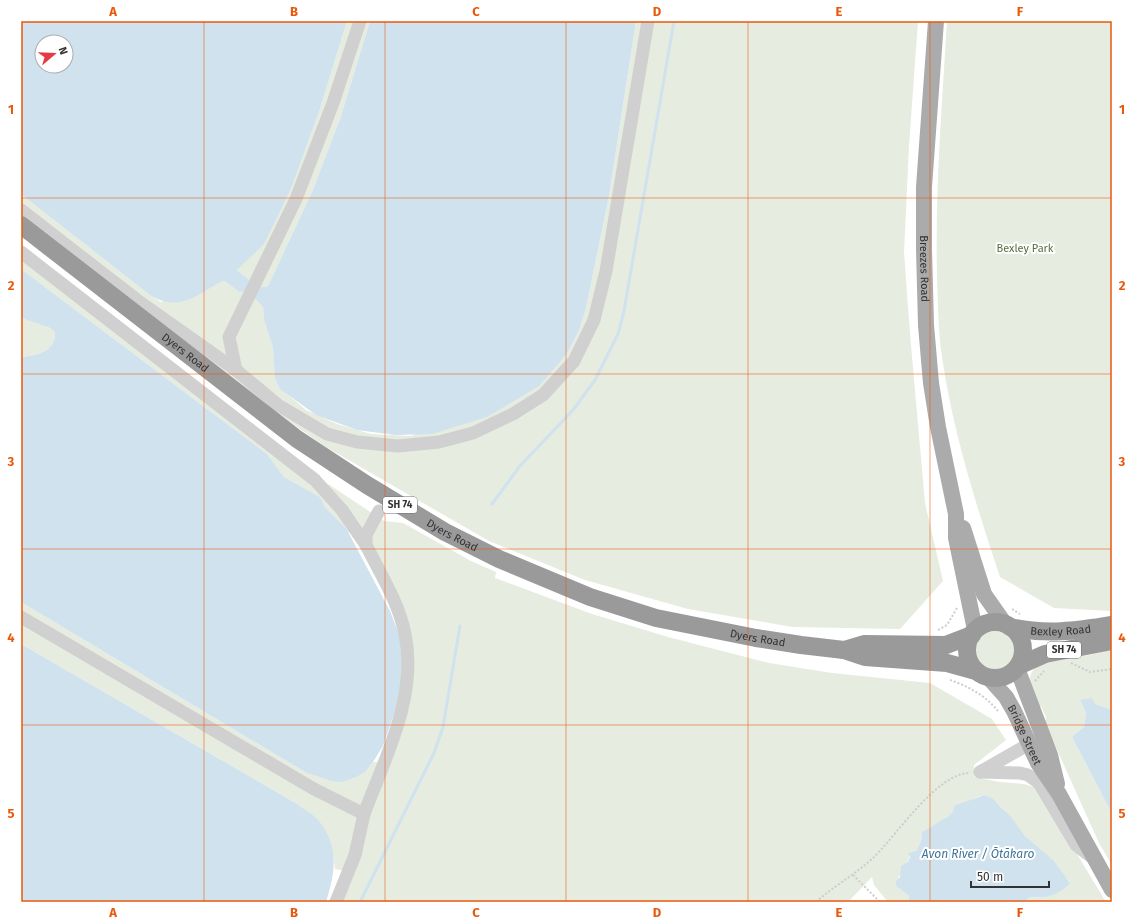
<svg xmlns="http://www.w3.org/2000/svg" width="1133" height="923" font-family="'Fira Sans',sans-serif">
  <rect width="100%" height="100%" fill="#fff"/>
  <g fill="#e6ecdf">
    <polygon points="347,21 370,21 340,119 312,192 268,286 257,288 256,300 263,307 264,320 273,348 275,372 280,388 306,410 337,424 357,430 371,434 411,436 540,383 566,355 579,331 586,308 609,196 636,21 918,21 909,146 904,252 910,334 925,503 943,581 900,629 793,627 688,609 585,580 489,541 326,447 265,405 166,329 21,205 21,194 151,296 161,302 222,281 225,281 239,292 248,279 237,270 264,242 291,189 319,112"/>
    <path d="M947 21H1112V611L1054 608 1000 577C976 505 953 432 942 357 938 331 938 302 937 275 935 190 942 106 947 21Z"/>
    <polygon points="21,255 296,468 353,530 349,533 346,528 325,507 320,497 284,477 267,454 21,269"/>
    <path d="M21 318 50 328 55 332C56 352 37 355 21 357Z"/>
    <path d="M328 484 384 521 403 523 471 561 496 572 495 578 592 614 668 637 769 663 832 673 930 683 992 719 1006 740 974 765V777L1000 782 1024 784 1037 788 1106 902H1024L1029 897C1047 899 1059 895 1070 882 1055 867 1039 852 1025 836 1012 820 1002 803 984 795 959 801 945 824 921 833L922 838 917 850 910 852C910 865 896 876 896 886L909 896V902H888L874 885 872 877 848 902H338L350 872 335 869C333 837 323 825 299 805L21 644V602L305 772 367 770 373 762H387L405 622 326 487Z"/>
    <circle cx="995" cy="651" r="20"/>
    <path d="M1112 649V710L1080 700 1086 713 1084 727 1072 737 1109 808 1112 822V865L1099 843 1045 723 1046 717 1041 706 1039 711C1035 701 1029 689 1030 679 1031 658 1068 659 1082 656 1092 655 1102 652 1112 649Z"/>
  </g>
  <g fill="#cfe2ee" fill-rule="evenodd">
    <path d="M21 21H347L319 112 291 189 264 244 237 270 248 279 250 284 247 290 239 292 225 281H222C196 295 181 312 151 296L21 194ZM42 42H66V66H42Z"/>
    <polygon points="370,21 636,21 609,196 586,308 579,331 566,355 539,386 487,417 432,434 395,435 357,430 316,415 280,389 275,378 273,348 264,320 263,307 256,300 254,294 257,288 268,286 312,192 340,119"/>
    <path d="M21 269 267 454 284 477 320 497 325 507 346 528 390 611 401 639 403 668 397 705 383 746 373 762 366 771 358 776 342 782 332 781 305 772 21 602V357C37 355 56 352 55 332L50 328 21 318Z"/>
    <path d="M21 644 299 805C305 810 314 815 319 821 340 848 335 873 326 902H21Z"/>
    <polygon points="1092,698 1095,704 1112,710 1112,822 1109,808 1072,737 1084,727 1086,713 1080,700"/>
    <path d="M984 795 992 798 1011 817 1025 836 1053 860 1070 883C1059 895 1047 899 1030 897L1024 902H909V896L896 886V881L900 877 901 866 908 862 910 857 908 853 917 850 922 838 921 833 947 817 953 812 954 806Z"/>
  </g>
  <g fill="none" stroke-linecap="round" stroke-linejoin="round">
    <g stroke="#cfe2ee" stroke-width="3">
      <polyline points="492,504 520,466 573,410 595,380 618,334 624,311 674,21"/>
      <polyline points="360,902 434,753 443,727 460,626"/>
    </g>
    <g stroke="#cdcdcd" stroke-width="2" stroke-dasharray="2 2" stroke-linecap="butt">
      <polyline points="1012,609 1020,614"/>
      <polyline points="938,630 947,625 957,608"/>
      <polyline points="1071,663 1090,672 1112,669"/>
      <path d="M950 680C968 686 986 696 998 711"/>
      <polyline points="1035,681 1044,671"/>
      <polyline points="853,875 880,902"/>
      <path d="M816 902C835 885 858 873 876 855 898 833 937 774 969 773"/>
    </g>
    <g stroke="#d0d0d0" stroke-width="13">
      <polyline points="21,210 137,300 236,370 278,405 327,434 357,442 398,446 439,442 473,433 513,414 543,395 574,361 594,320 606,271 648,21"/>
      <polyline points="21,252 315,480 342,510 366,545"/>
      <polyline points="236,370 229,337 296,199 333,103 360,21"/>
      <path d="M21 617 314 789 364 814C385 758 418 696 405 634 399 603 380 573 366 545V535L379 511"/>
      <polyline points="980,772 1020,773 1028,775 1039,783 1076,845 1093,858"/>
      <polyline points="980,772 1029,744"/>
      <polyline points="336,902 355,855 364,814"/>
    </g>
    <g stroke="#ababab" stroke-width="16">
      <path id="s1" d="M936 21 924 187V249L926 325 931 383 938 427 956 514V538L975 630"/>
      <polyline points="963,528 984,594 1005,624"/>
      <polyline points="1017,668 1050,755 1057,784"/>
      <path id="s2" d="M988 677 1006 697 1014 711 1038 763 1059 794 1112 890"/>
    </g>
    <g stroke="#9a9a9a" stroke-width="18">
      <path id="s3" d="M21 225 297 439 367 485 445 532 499 559 590 597 656 618 756 638 801 645 844 650 865 657 947 663 976 671"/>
      <circle cx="995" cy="650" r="28"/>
      <path id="s4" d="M1010 627C1046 635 1076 631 1112 625"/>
      <polyline points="844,650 864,644 946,645 972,635"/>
      <polyline points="1018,666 1045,654 1112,641"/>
    </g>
  </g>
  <path fill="none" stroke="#e8590c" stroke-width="1" stroke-opacity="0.55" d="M204 21V902M385 21V902M566 21V902M748 21V902M930 21V902M21 198H1112M21 374H1112M21 549H1112M21 725H1112"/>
  <g text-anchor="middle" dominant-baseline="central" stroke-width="4" stroke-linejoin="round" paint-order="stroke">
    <g fill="#fff" stroke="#707070" stroke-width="1">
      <rect x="383" y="497" width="34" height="16" rx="3"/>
      <rect x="1047" y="642" width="34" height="16" rx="3"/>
    </g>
    <g font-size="10" font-weight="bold" fill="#333">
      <text x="400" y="505">SH 74</text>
      <text x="1064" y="650">SH 74</text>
    </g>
    <g font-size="11" fill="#56703f" stroke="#fff">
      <text x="1025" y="248">Bexley Park</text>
    </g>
    <g font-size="11" fill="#333" stroke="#fff">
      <text stroke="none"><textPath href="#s1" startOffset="248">Breezes Road</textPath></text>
      <text stroke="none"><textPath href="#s3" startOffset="208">Dyers Road</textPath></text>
      <text stroke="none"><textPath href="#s3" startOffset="532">Dyers Road</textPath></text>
      <text stroke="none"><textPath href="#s4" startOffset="51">Bexley Road</textPath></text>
      <text stroke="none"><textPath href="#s3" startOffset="856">Dyers Road</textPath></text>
      <text stroke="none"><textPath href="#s2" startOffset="69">Bridge Street</textPath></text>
    </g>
    <g font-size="12" font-style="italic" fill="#3f7597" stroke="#fff">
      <text x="978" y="854">Avon River / Ōtākaro</text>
    </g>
  </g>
  <rect width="1133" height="923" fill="none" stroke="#ffffff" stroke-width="44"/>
  <g transform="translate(54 54) rotate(71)"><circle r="19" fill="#ffffff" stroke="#adadad"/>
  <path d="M0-3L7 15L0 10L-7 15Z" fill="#e63946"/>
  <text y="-6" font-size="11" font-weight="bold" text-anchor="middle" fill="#333333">N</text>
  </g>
  <path d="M971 881v6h78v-6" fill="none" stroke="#333333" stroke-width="2"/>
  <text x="977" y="881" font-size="12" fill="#333333" stroke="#ffffff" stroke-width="3" paint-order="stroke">50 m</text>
  <rect x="22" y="22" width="1089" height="879" fill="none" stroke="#e8590c" stroke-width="1.5"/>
  <g font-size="13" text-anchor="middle" font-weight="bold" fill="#e8590c">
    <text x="113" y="16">A</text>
    <text x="294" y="16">B</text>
    <text x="476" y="16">C</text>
    <text x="657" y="16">D</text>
    <text x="839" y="16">E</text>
    <text x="1020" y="16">F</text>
    <text x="11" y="114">1</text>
    <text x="1122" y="114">1</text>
    <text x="11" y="290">2</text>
    <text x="1122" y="290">2</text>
    <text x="11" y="466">3</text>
    <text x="1122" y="466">3</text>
    <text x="11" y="642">4</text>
    <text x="1122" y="642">4</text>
    <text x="11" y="818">5</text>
    <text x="1122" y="818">5</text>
    <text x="113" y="917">A</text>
    <text x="294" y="917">B</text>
    <text x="476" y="917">C</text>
    <text x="657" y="917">D</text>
    <text x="839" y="917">E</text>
    <text x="1020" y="917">F</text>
  </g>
</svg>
